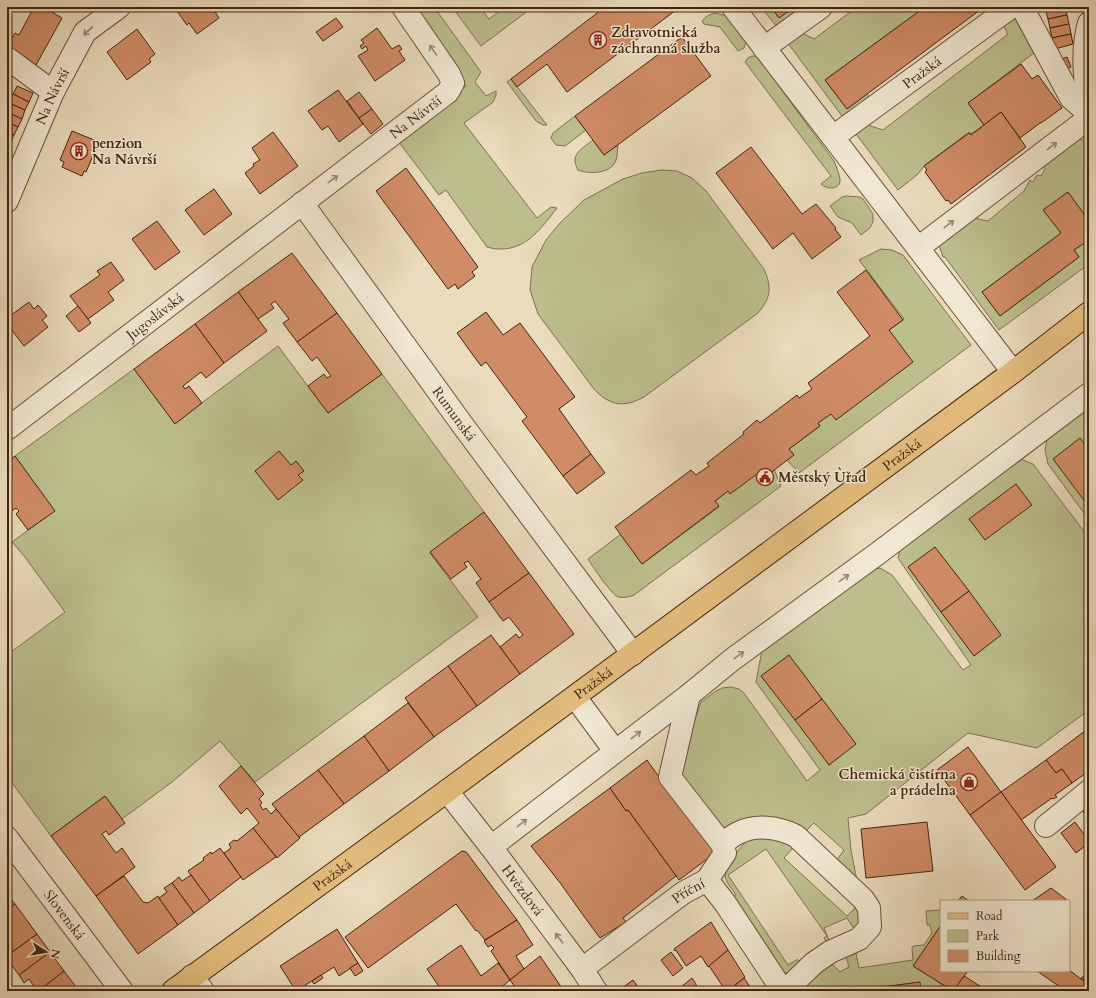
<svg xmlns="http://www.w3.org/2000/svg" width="1096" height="998" font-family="Cardo,serif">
  <rect width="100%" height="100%" fill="#eadbbc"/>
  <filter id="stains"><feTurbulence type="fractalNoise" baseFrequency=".005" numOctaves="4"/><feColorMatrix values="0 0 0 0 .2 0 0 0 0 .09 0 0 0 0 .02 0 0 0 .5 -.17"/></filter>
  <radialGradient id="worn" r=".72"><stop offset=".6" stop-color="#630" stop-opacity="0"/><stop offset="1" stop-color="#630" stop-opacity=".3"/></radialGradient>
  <g fill="#bcbe8d" stroke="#7f714d">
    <path d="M410 7H434L481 72 475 82 486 96 496 91V95L493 102 464 123 537 218 551 207 557 208C542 227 527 250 499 249 495 249 491 248 487 247L446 190 439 195 395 137 466 86Z"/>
    <polygon points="452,7 461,7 464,11 470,7 480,7 489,19 505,7 533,7 481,46"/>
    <polygon points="761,7 771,7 779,18 794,7 802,7 777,27"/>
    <polygon points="857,7 925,7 825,80 847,109 867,94 871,101 844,117 842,116 787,42 798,31 814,39"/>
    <path d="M715 13 727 16 746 41 744 48 738 51 720 27 704 24 702 22C705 16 709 15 715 13Z"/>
    <polygon points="1017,14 1034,53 968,103 984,125 971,134 969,132 924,166 918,174 898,190 856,134 865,124 883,130 1007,35 1007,32 1001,22"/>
    <path d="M752 56H756L759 59 834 161C836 166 839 173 840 179 841 190 827 190 821 184L831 176 745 62 748 58Z"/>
    <polygon points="511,79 547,125 543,125 536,121 507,82"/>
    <polygon points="575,116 586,130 565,146 556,145 551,138 553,133"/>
    <polygon points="1080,138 1089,144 1089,221 1068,192 1044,210 1061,233 982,292 1000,316 1079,257 1074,250 1089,240 1089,264 999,330 945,257 943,257 939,245 974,218 988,221 1024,191 1030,180 1033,182 1037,175 1041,176 1045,169 1042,165"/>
    <path d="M593 140 604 155 618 145C617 151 618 159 614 164 607 174 588 174 578 170 569 154 582 149 593 140Z"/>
    <path d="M661 170 677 171 692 178 706 191 764 269C772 287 771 298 758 313L644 397C624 408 610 406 594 389L538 314 530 290 532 267 546 240 559 224 584 200 623 179 642 173Z"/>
    <polygon points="846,196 860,197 863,199 873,214 873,222 870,228 861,235 852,223 838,217 830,206 842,197"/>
    <polygon points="881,249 892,250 903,255 971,345 799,473 787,460 794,455 789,449 820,426 818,423 819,422 889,330 904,319 859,260"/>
    <polygon points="278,346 328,413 382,374 484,512 430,553 478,617 255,782 220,741 172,782 122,819 105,796 51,836 7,776 7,655 65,612 25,557 12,542 54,511 15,456 134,369 175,423"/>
    <polygon points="1089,405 1089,520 1048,464 1045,449 1047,440"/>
    <polygon points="1020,459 1033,464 1089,538 1089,710 1037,748 968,733 866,814 848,818 851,850 857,881 836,861 844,850 814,823 805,832 720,828 696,801 678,768 701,702 716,691 722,688 731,687 739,689 744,693 807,781 820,770 756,682 763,645 865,571 880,568 892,575 963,670 971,665 898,558 900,550"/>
    <path d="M774 469 781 486 634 595C630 597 624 598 618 597 611 594 593 567 588 559L621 534 642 564 719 507 715 501 728 491 761 471Z"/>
    <path d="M755 837 772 838 792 846V849L784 858 847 916 855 908 858 909 860 912 858 927 854 929 847 918 824 928 829 940 827 943 824 938 827 936 815 919 766 849 728 875 788 965 796 960H799L800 962 790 973H784L732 899 736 895C733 890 726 883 725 876 724 870 737 851 742 846 745 842 750 839 755 837Z"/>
    <polygon points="941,910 941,925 913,966 953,991 921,991 919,982 853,991 800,991 830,965 833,965 840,972 849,967 846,957 856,953 859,968 913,960 912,948 913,946 924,945 932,933 930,925 927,925 926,911"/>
  </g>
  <g fill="#d08c67" stroke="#42240d">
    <polygon points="34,7 43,7 62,18 36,65 7,47 15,33 19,35"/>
    <polygon points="174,7 212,7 219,18 197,34 189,23 187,25"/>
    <polygon points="605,7 674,7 676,10 567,92 547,64 517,87 511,79"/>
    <polygon points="771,7 794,7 779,18"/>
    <polygon points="925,7 984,7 847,109 825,80"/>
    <polygon points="1051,7 1065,7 1067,15 1048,19 1045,8"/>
    <polygon points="1067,15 1069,24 1050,28 1048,19"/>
    <polygon points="336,18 343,27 323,41 316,32"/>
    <polygon points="1069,24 1071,34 1052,38 1050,28"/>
    <polygon points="377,28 392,49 399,45 402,49 399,51 405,60 375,81 358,56 368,50 366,46 362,49 360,46 364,43 361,40"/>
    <polygon points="137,29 155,54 149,59 151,62 127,80 107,52"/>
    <polygon points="1071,34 1073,44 1055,49 1052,38"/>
    <polygon points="682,37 711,76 604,155 575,116"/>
    <polygon points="1067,57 1071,67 1063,70 1059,60"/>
    <polygon points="1021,64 1032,79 1038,75 1062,108 1041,123 1040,123 1020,138 1001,112 984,125 968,103"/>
    <polygon points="17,86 33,93 29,102 13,94"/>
    <polygon points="338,90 363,124 339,142 328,126 322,130 308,111"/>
    <polygon points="359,92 372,109 359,118 347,101"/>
    <polygon points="13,94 29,102 25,110 9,103"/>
    <polygon points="9,103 25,110 22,119 7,112 7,108"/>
    <polygon points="372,109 383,124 371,134 359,118"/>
    <polygon points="7,112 22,119 18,127 7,122"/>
    <polygon points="1001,112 1026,147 951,204 948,200 946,201 925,172 927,170 924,166 969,133 971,135"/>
    <polygon points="7,122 18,127 14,135 7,132"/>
    <polygon points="72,131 99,142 86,172 84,171 82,176 62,167 64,162 60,160"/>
    <polygon points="7,132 14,135 10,144 7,142"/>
    <polygon points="273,132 298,166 260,194 245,173 254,166 253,164 260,160 252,148"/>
    <polygon points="7,142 10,144 7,152"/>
    <polygon points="751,147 802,214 816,204 836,228 835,229 841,237 812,259 793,233 773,249 716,173"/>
    <polygon points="406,168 478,267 472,272 475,276 458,289 455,284 448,289 376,191"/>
    <polygon points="214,189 232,214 204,235 185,210"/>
    <polygon points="1068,192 1089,221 1089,240 1074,250 1079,257 1000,316 982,292 1061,233 1043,210"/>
    <polygon points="157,221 180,252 155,270 132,239"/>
    <polygon points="292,253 337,313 297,342 283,323 289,319 275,301 271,304 274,308 258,319 238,292"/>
    <polygon points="111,262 124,280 108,292 114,300 88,319 70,296 100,275 97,271"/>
    <polygon points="866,270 903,320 889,330 913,362 836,420 831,414 818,423 820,426 789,449 794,455 765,477 761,471 730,494 728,491 715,501 719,506 642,564 615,527 691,470 696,475 709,466 707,463 744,434 743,432 757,420 760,423 797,395 799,398 812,389 808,383 870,336 837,292"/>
    <polygon points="238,292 267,331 224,363 195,324"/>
    <polygon points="29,302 34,309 38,305 47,316 42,320 48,327 24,346 7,324 7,318"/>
    <polygon points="78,306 91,323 79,332 66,316"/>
    <polygon points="486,312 503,335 520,323 575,397 559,409 591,454 563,476 522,421 527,417 486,362 481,366 457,333"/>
    <polygon points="337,313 382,374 328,413 308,386 324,374 327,378 331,376 317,357 312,361 297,342"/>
    <polygon points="195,324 224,363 206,378 201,372 183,386 185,389 189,386 202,403 175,424 134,369"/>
    <polygon points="1080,438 1089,450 1089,501 1086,503 1053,459"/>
    <polygon points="279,451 291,465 296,461 304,471 298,475 303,480 278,500 255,471"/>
    <polygon points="591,454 605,473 577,494 563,476"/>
    <polygon points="15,456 55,511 28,530 16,514 19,511 16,508 7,514 7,462"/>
    <polygon points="1016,484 1032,505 985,540 969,519"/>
    <polygon points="484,512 529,573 489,602 476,583 481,579 468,561 464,563 467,567 451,579 430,552"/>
    <polygon points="935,547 969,591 941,612 908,567"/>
    <polygon points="529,573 574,634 520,674 500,647 516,634 519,638 523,635 509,617 503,621 489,602"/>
    <polygon points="969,591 1001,635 974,656 941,612"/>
    <polygon points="491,635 520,674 477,706 448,666"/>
    <polygon points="789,655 822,699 795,720 761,676"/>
    <polygon points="448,666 477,706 434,737 405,698"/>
    <polygon points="822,699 856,744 829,765 795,720"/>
    <polygon points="408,703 434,737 389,771 364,736"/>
    <polygon points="1089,728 1089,771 1072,783 1062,769 1056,773 1046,760"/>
    <polygon points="364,736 389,771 344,804 318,770"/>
    <polygon points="968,747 1001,792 970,815 937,770"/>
    <polygon points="647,760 659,777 660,776 715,853 679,880 628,810 626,811 610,788"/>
    <polygon points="1046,760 1056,773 1062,769 1072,783 1055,795 1057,797 1053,799 1052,798 1021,820 1001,792"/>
    <polygon points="241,766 264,794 259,799 262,803 260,805 263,810 266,808 271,814 276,809 300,838 277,858 253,828 259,823 247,808 241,814 219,786"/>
    <polygon points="318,770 344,804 299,837 272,804"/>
    <polygon points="610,788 626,811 628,810 676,876 623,918 626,922 600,938 583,915 561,884 531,846"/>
    <polygon points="1001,792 1056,867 1025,890 970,815"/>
    <polygon points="105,796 125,823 109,835 106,831 102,834 116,853 122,848 135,867 96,896 51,836"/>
    <polygon points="1089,804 1089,817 1088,818 1081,809"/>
    <polygon points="927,822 933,871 866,878 861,829"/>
    <polygon points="1075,822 1089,841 1089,843 1076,853 1061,833"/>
    <polygon points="253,828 276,857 243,880 224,853 231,848 229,844 234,840 237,841"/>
    <polygon points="220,848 241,877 210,901 188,871 204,860 203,858 211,852 212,854"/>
    <polygon points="462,851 466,852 467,853 517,920 485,940 477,930 476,931 456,904 368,968 345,937"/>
    <polygon points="191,875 210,901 194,913 172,883 179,877 182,881"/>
    <polygon points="124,876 143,902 148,903 158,896 178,925 138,954 96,896"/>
    <polygon points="172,883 194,913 178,925 159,898 167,892 164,888"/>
    <polygon points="1051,888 1067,900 1065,901 1032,901"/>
    <polygon points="7,894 15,904 7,910"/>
    <polygon points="962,896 969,901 958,901"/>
    <polygon points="15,904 37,934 9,954 7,952 7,910"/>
    <polygon points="517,920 533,945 516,956 524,969 510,980 491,951 494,948 491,945 488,947 484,941"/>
    <polygon points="711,922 728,950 708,967 701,956 686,966 676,950 675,951 674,949"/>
    <polygon points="941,925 941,971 968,971 953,991 913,966"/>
    <polygon points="337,929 358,963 339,976 334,967 296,991 280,966"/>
    <polygon points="37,934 50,952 19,975 7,959 7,956"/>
    <polygon points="461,945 481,976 498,963 510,980 497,991 442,991 427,969"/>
    <polygon points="728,950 745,977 728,991 726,991 709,966"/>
    <polygon points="50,952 64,971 41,989 37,991 29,979 24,983 19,975"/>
    <polygon points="671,952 683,968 673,976 661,960"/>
    <polygon points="540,956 564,991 518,991 510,980"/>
    <polygon points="358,963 363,971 355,976 350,968"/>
    <polygon points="1069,970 1089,985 1089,991 1060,991 1063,989 1037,971 1069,971"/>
    <polygon points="64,971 79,991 43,991 41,989"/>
    <polygon points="1089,972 1089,985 1081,978"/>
    <polygon points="321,975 323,978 314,984 312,981"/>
    <polygon points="964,976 988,991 953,991"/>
    <polygon points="692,978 700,991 684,991 681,987"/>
    <polygon points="744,978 753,991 728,991"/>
    <polygon points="633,980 641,991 618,991"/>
    <polygon points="920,982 921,991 853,991"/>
    <polygon points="278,987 281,991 272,991"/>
  </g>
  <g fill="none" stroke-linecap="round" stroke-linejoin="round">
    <g stroke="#6c5239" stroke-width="24">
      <g id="minor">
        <polyline points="733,7 1013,372"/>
        <polyline points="1022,7 1071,98 1089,114"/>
        <path d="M1089 23C1081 51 1085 80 1089 109"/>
        <polyline points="764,48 821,7"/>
        <polyline points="7,58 53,92"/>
        <path id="s1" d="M833 137 1011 7"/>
        <path id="s2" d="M7 201 53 92 85 32 119 7"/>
        <path id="s3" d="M302 203 464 427 633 654"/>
        <polyline points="918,248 1085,121 1089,116"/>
        <path id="s4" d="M7 429 448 92 453 83 449 74 403 7"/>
        <polyline points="575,697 615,751"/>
        <path id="s5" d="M447 791 491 847 582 969 596 991"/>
        <polyline points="1046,826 1089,791"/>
        <path id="s6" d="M7 838 122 991"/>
        <path d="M722 844C727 840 732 836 738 833 756 824 778 827 796 836L863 899 869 908 870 927 859 939 830 952 814 963 785 991"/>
        <polyline points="491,847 689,695 733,659 877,554 1089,394"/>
        <polyline points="707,880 725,903 783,991"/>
        <path id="s7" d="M582 969 683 893 707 880 725 853 722 844 670 777 689 695"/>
        <polyline points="192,976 203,991"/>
      </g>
    </g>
    <g stroke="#42240d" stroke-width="24">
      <g id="major">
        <path id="s8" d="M173 991 447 791 1013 372 1089 313"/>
      </g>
    </g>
    <use href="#minor" stroke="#f1e8d3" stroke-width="22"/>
    <use href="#major" stroke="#e5be7e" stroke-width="22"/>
  </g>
  <defs><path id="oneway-shaft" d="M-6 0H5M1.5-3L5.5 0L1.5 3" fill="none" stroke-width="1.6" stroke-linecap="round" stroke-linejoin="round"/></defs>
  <g stroke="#9a8670">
    <use href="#oneway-shaft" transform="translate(88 31) rotate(137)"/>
    <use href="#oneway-shaft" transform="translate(433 50) rotate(-125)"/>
    <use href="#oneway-shaft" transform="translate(1052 146) rotate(-37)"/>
    <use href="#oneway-shaft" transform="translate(333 179) rotate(-37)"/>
    <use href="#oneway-shaft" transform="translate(949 224) rotate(-37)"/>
    <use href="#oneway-shaft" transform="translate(844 578) rotate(-36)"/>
    <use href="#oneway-shaft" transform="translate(739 655) rotate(-36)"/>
    <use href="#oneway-shaft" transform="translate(636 735) rotate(-38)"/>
    <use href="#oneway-shaft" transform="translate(522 823) rotate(-38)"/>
    <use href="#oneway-shaft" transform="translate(559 938) rotate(-127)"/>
  </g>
  <defs>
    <g id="building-ring" transform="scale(0.9)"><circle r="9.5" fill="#f1e8d3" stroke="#8f2418" stroke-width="1.5"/><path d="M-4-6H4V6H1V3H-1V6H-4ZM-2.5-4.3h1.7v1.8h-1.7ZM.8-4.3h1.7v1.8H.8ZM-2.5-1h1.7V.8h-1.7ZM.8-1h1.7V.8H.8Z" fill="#8f2418"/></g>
    <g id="civic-ring" transform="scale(0.9)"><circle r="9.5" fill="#f1e8d3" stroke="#8f2418" stroke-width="1.5"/><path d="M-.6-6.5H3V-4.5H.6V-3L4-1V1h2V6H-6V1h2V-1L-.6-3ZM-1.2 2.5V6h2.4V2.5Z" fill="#8f2418"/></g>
    <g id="shop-ring" transform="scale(0.9)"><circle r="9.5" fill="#f1e8d3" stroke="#8f2418" stroke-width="1.5"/><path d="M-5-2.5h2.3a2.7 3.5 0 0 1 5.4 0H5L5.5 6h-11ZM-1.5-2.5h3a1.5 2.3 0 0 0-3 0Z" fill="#8f2418"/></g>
  </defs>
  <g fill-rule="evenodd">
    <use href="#building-ring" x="598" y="40"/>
    <use href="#building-ring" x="79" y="151"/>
    <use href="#civic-ring" x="765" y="477"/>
    <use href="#shop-ring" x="969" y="782"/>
  </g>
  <g text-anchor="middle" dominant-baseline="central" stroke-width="3" stroke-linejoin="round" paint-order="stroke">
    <g font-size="14" font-weight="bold" fill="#42240d" stroke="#f1e8d3" text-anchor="start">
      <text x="611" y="32">Zdravotnická<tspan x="611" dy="16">záchranná služba</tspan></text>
      <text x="92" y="143">penzion<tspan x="92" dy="16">Na Návrší</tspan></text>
      <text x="778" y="477">Městský Ùřad</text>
      <text x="956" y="774" text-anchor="end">Chemická čistírna<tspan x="956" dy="16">a prádelna</tspan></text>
    </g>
    <g font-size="14" fill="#42240d" stroke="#f1e8d3">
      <text stroke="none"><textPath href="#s1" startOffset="110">Pražská</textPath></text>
      <text stroke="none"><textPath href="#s2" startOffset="114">Na Návrší</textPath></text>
      <text stroke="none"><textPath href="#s4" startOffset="514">Na Návrší</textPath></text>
      <text stroke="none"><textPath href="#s4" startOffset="186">Jugoslávská</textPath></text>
      <text stroke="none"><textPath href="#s3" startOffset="260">Rumunská</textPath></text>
      <text stroke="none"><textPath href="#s8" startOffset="905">Pražská</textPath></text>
      <text stroke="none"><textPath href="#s8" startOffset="521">Pražská</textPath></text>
      <text stroke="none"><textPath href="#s8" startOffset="197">Pražská</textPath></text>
      <text stroke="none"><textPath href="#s5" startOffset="125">Hvězdová</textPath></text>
      <text stroke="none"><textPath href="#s7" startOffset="132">Příční</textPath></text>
      <text stroke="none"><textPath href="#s6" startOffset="96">Slovenská</textPath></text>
    </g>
  </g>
  <rect width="1096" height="998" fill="none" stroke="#eadbbc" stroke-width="24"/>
  <rect x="8" y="8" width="1080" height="982" fill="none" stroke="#42240d" stroke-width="2"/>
  <rect x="12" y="12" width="1072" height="974" fill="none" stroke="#42240d"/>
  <rect x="940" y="900" width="130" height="72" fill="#f1e8d3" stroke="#ab9a84"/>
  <rect x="948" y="913" width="20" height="6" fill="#e5be7e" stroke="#ab9a84"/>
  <text x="976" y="920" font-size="12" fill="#42240d">Road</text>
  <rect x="948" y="930" width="20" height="12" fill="#bcbe8d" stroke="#ab9a84"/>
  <text x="976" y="940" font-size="12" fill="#42240d">Park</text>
  <rect x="948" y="950" width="20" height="12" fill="#d08c67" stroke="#ab9a84"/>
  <text x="976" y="960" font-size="12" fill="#42240d">Building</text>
  <g transform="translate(46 952) rotate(102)" stroke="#f1e8d3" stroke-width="3" paint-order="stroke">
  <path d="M0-3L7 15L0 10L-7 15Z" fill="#42240d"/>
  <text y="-6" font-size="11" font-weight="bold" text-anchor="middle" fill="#42240d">N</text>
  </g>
  <rect width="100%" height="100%" filter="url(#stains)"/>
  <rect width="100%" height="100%" fill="url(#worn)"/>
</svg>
